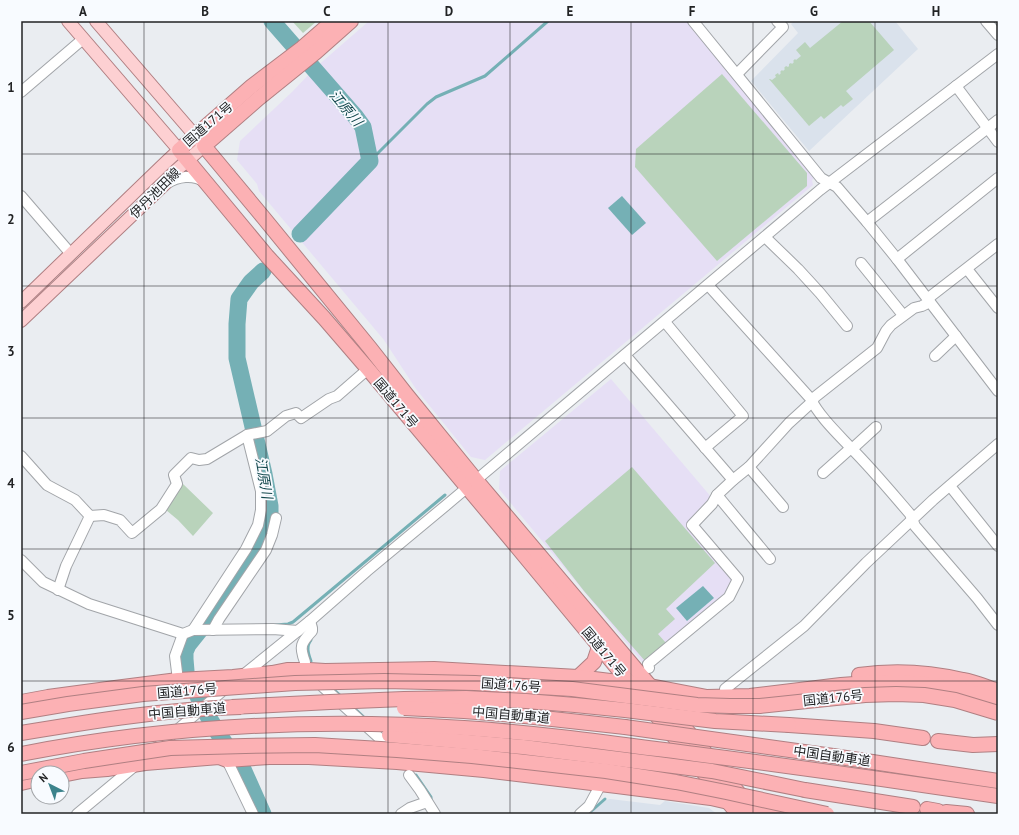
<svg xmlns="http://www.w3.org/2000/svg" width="1019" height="835" font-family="'PT Sans','Noto Sans JP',sans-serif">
  <rect width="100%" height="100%" fill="#eaedf1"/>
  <g fill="#dae2ec">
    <polygon points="794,21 895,21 918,49 809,151 751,81 798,33 791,24"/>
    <polygon points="610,799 660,805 665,801 709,808 717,814 589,814 606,800"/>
  </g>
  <g fill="#e6dff5">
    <polygon points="369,21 687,21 815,177 812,180 813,185 485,460 471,457 416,389 384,340 259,191 257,184 237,160 240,141 293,91 315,68"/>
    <polygon points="611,379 712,498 687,526 732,579 723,596 644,664 499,489 500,471"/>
  </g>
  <g fill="#b9d3bb">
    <polygon points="292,21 317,21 303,33"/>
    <polygon points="843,21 869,21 894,50 846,91 853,99 843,107 841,105 824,119 821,116 809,126 769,79 770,79 772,80 776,77 775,75 778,73 779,75 781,73 780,72 782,70 783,71 785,69 784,68 786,66 788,67 789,66 789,64 791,63 792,64 794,62 793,61 795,59 796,60 801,56 796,50 805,42 810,48"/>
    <polygon points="722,74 807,173 807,186 717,261 635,167 636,149"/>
    <polygon points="632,467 715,563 666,609 675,619 658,634 666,643 645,661 584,591 545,541"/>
    <polygon points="183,484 213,513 193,536 178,520 166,510 170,501"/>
  </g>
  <g fill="#75b0b5">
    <polygon points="622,196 646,223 632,235 608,208"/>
    <polygon points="703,586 714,598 687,621 676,608"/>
  </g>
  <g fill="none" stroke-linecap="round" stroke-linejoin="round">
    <g stroke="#75b0b5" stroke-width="3">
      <polyline points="370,161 427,104 436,97 485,76 548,21"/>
      <polyline points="208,620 213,623"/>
      <polyline points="275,625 288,624 293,622 445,495"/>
      <path d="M311 640C306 646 308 653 311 661"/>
      <polyline points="331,687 342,697"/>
      <polyline points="352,706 367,720"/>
      <polyline points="416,775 431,797 431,799"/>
      <polyline points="588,814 605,799"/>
    </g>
    <g stroke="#75b0b5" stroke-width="17">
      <polyline points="272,21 355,116 363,127 370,161 300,234"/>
      <polyline points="186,671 185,659 185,652 188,645 208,620 262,543 269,523 270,516 270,506 264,474 237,358 237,324 239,299 251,282 263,271"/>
      <path d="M193 685C203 710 217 733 233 755"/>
      <polyline points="242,767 263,814"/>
    </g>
    <g stroke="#a2a5a9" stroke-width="12">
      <g id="minor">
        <polyline points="693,21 821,178 837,187 867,222 897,259 998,391"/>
        <polyline points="986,21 998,35"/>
        <polyline points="737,74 783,27 777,21"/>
        <polyline points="956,86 998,142"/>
        <polyline points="21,92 83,39"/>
        <path d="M166 184C178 176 193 174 205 182"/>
        <polyline points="21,196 71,254"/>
        <polyline points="867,222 998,120"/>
        <polyline points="765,237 798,269 820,293 847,326"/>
        <polyline points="897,259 998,178"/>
        <polyline points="861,263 903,315"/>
        <polyline points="967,269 998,308"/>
        <path d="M708 285 810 398C820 417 836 432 851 448 872 469 891 492 910 514L915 526 977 598 998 625"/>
        <polyline points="665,322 743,416 705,448"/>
        <polyline points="625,355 733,480"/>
        <polyline points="935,356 956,336"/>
        <polyline points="852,449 876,427"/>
        <polyline points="21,456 47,485 75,500 90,516 66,566 58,590"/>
        <polyline points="749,467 783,507"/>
        <polyline points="823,473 851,448"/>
        <polyline points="950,486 998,546"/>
        <polyline points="717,495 770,559"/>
        <polyline points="90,516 104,515 120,520 132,533 161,509 177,484 174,475 191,458 199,460 207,459 247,435 267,431 286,416 296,413 301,418 329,399 337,396 368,369"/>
        <polyline points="21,560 43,582 89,604 183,634 193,630 273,629 298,631"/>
        <polyline points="193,630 246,549 258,525 261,510 261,491 247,435"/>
        <polyline points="213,630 219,619 266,550 272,535 276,518"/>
        <path d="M305 662C299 646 301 643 312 631V628L310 621"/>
        <polyline points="649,668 648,664 729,597 738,579 692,525 712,504 717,495 733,480 749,467 789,423 812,402 815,397 877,348 886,331 891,325 914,308 922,306 926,304 931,296 998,244"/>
        <polyline points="242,676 310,621 367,571 450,502 494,465 820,190 998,54"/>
        <polyline points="178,680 175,656 183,634"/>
        <polyline points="323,687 385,743"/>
        <polyline points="725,689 804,626 866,563 933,500 998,444"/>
        <polyline points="154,750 227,687"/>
        <polyline points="227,760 253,814"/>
        <polyline points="409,775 420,790 435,814"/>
        <polyline points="77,814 136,765"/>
        <polyline points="401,814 410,808 427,802"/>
        <polyline points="580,814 589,806 601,784"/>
      </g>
    </g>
    <g stroke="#b07f82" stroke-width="14">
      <g id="major">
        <polyline points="21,302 165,163 179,150 68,21"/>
        <polyline points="21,321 165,184 173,173 204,146 96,21"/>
      </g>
    </g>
    <g stroke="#b07f82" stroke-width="16">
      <g id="highway">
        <polyline points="333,21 302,48 252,86 179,150 267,256 324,318 368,369 513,542 738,814"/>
        <polyline points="351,21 316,52 259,98 204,146 263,217 370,348 406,394 476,480 650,686 756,814"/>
        <path d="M859 675C893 670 929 672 963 680 975 682 986 687 998 691"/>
        <polyline points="578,677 594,662 599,647"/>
        <polyline points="21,702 48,697 115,688 178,680 233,677 272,673 287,670 309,670 325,671 434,669 578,677 650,686 707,697 750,696 841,685 868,683 895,682 925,684 955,688 987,697 998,702"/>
        <polyline points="525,716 625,727"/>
        <polyline points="789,725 874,731 923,738"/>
        <polyline points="938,741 973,745 998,744"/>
        <polyline points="62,775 82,771 107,769 145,763 219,757 227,760 269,757 309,757 397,762 484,770 617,786 711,798 750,807 776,814"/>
        <polyline points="21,783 38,779"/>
        <polyline points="805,790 913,807"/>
        <polyline points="927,809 938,811"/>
        <polyline points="946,812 967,814"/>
      </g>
    </g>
    <use href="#minor" stroke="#fff" stroke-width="10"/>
    <use href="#major" stroke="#fdd0d2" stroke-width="12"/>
    <use href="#highway" stroke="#fcb1b4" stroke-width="14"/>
    <g stroke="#b07f82" stroke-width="16" stroke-linecap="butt">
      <g id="highway-bridge">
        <polyline points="232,707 330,702 404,699 466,698 526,701 575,705 625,710 715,721 789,725"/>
        <polyline points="404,708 464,711 525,716"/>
        <polyline points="21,712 68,704 143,694 295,683 384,681 475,683 572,689 697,705 730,706 760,706 865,695 896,694 924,695 955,700 998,713"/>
        <polyline points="625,727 833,756 998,781"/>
        <path d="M21 733C94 721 167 709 241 707"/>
        <polyline points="389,735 523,747 619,759 712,771 805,790"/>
        <path d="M21 754C166 726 317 718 464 728 541 733 618 744 695 754 796 767 897 781 998 796"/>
        <polyline points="21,773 84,761 170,748 245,746 315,745 397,750 472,756 606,771 676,782 726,792 827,814"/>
      </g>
    </g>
    <use href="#highway-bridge" stroke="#fcb1b4" stroke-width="14"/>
  </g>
  <path fill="none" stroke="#222325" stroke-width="1" stroke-opacity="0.55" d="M144 21V814M266 21V814M388 21V814M510 21V814M631 21V814M753 21V814M875 21V814M21 154H998M21 286H998M21 418H998M21 549H998M21 681H998"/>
  <g text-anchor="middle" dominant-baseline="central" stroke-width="3.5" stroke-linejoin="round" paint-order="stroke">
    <g font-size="13" fill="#222325" stroke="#f8fbff">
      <text transform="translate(208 124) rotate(-41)">国道171号</text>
      <text transform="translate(155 193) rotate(-45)">伊丹池田線</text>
      <text transform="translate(396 403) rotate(50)">国道171号</text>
      <text transform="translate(604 652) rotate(50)">国道171号</text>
      <text transform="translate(511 685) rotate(4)">国道176号</text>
      <text transform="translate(187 691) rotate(-5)">国道176号</text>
      <text transform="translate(833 698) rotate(-6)">国道176号</text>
      <text transform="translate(187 711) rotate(-5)">中国自動車道</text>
      <text transform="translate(511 715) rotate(5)">中国自動車道</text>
      <text transform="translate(832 756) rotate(8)">中国自動車道</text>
    </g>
    <g font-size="14" font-style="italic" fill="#11474c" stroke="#f8fbff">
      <text transform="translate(346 108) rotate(50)">江原川</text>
      <text transform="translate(264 478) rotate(80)">江原川</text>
    </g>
  </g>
  <rect width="1019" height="835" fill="none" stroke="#f8fbff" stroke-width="44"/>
  <g transform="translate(50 785) rotate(318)"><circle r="19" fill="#f8fbff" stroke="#a2a5a8"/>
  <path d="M0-3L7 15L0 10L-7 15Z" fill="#3c838c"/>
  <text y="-6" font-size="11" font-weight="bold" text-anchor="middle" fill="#222325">N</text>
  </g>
  <rect x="22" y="22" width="975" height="791" fill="none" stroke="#222325" stroke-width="1.5"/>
  <g font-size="13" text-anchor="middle" font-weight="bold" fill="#222325">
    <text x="83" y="16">A</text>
    <text x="205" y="16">B</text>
    <text x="327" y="16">C</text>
    <text x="449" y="16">D</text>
    <text x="570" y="16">E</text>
    <text x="692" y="16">F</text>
    <text x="814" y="16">G</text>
    <text x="936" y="16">H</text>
    <text x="11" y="92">1</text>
    <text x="11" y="224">2</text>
    <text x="11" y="356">3</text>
    <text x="11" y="488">4</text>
    <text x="11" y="620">5</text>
    <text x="11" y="752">6</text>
  </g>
</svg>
